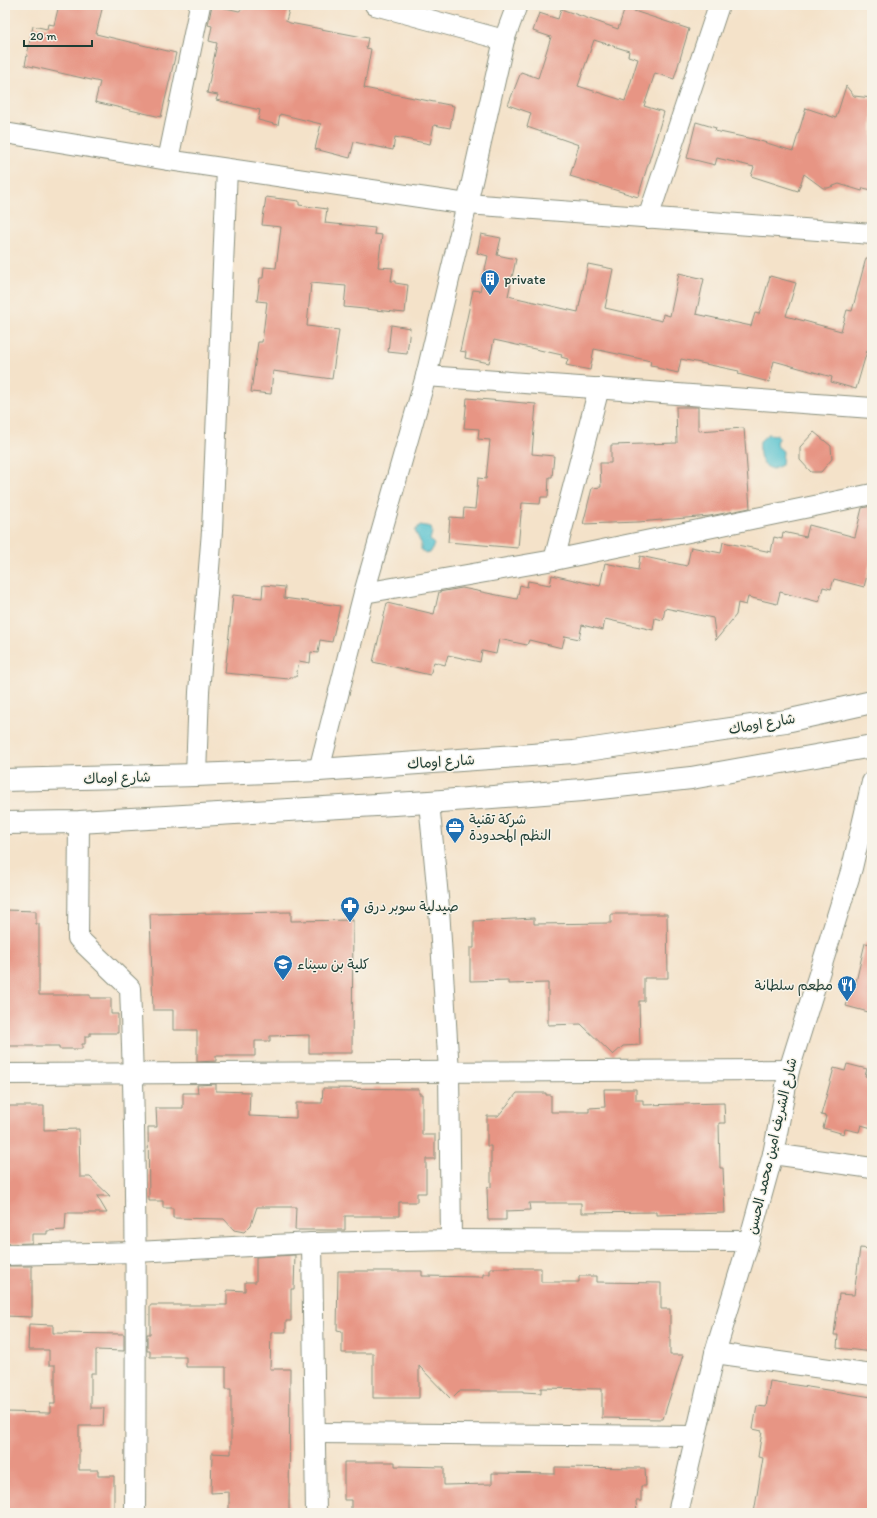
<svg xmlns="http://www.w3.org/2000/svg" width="877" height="1518" font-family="Itim,'Playpen Sans Arabic',sans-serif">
  <rect width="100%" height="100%" fill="#f7f3e8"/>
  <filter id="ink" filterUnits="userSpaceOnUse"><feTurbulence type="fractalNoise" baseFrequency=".025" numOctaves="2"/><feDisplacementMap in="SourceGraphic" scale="8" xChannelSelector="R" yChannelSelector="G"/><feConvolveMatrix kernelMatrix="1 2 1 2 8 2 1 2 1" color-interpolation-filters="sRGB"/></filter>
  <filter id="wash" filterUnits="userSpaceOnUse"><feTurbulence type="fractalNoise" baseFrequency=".012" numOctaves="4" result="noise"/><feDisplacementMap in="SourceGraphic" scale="16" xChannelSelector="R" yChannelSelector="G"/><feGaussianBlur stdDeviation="0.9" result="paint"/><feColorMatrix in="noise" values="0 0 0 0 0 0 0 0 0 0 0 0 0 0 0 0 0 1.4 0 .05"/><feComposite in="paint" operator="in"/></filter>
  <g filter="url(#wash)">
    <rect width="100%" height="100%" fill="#f4e2c9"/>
    <g fill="#56c2cf" stroke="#3a8082">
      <path d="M768 434 776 435 779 437 776 442 777 446 783 451 782 465 773 469C759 466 759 452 760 441Z"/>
      <polygon points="420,525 431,527 432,532 430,540 434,544 431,552 426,553 421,550 421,543 415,531"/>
    </g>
    <g id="blocks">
      <g fill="#e79584" fill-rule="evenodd">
        <polygon points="59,5 103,5 96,34 176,53 161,117 95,102 100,82 25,65 33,26 47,29 48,24 54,25"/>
        <polygon points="212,5 239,11 249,5 267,5 289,10 286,21 290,23 368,38 366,48 371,49 364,88 454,106 450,128 434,125 430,144 395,137 393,150 354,142 350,158 315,149 321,124 280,114 278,125 258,120 260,110 216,100 218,95 207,93 217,43 209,41 212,26 208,25"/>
        <path d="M625 8 689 29 674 79 655 73 644 106 664 112 638 197 570 176 579 145 527 127 531 113 508 105 521 72 538 78 551 37 533 31 539 13 558 19 561 9 618 29ZM594 40 629 51 628 56 638 59 625 101 578 86Z"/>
        <polygon points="846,86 854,96 872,98 872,190 863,188 862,191 839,184 828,188 823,188 804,174 798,191 751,176 754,167 717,158 715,165 687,158 696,122 716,128 715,131 757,140 793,151 806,108 836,118"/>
        <polygon points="266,197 299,201 299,205 327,209 325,223 375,228 374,234 382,235 378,267 393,268 391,281 395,281 395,283 408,285 405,313 344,307 346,286 311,283 307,326 339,330 332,379 273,371 271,394 251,392 258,342 262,342 267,302 257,301 260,278 263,278 264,267 276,268 281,227 262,225"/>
        <polygon points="481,234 501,238 497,255 516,259 508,296 578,312 588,264 613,269 605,308 662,321 663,314 670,316 679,273 704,279 696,314 751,326 755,313 759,314 770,276 796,283 786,316 841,331 847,310 852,311 866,258 872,258 872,352 867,351 856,389 831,382 832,377 774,361 769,382 738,374 739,371 681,359 678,373 657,368 657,366 650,365 651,361 594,349 590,370 566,365 568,359 561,357 562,355 494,340 489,363 465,358 466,352 460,351 473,290 480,291 488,256 477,253"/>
        <polygon points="391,325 410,328 407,354 388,352"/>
        <polygon points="467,398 536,404 532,454 554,456 552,477 549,477 548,497 541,497 540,504 522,503 518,548 448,542 450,517 463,518 464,508 475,509 478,478 486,479 490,440 478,439 479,429 464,428"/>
        <polygon points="676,407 698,407 698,431 744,428 750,508 710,516 638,522 583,524 592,488 601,487 600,463 611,463 611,445 677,443"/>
        <polygon points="814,432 831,446 832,459 821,472 811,472 800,460 800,447"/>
        <polygon points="872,506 872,556 864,587 834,579 831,589 823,587 819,602 780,592 777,604 748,597 746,605 738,603 736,615 716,640 713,618 665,608 663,620 655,618 653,630 605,619 603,630 582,625 579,639 565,636 562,648 529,640 527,645 499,639 496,654 482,651 480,662 448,655 445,665 434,662 430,675 373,662 387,603 434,614 439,592 462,588 517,599 520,585 527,587 528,581 550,585 552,575 600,586 605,563 638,570 640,556 687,566 691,547 721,553 723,542 771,552 774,537 782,539 783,532 806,537 809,525 855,537 862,508"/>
        <polygon points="263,585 285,587 284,598 340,606 332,642 320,640 318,653 311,652 310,663 299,661 296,677 290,677 289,679 225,673 233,595 262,598"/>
        <polygon points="5,910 36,911 36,924 39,924 39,995 90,995 90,998 111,998 111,1014 118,1014 118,1033 90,1033 90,1036 85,1036 85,1044 82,1044 82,1049 59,1049 59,1046 5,1046"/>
        <polygon points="291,912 291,921 353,920 352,1053 309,1053 309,1035 270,1036 270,1041 255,1041 255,1056 216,1056 216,1061 197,1062 197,1030 173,1030 173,1010 153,1010 150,914"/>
        <polygon points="611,914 667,914 668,978 644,978 644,1001 639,1001 640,1045 623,1046 613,1055 581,1024 548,1025 548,983 508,984 508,980 470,981 470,948 474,948 474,921 534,918 534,924 611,923"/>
        <polygon points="865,943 872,944 872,1013 846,1006 852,985 855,986"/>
        <polygon points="847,1064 867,1069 865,1076 872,1078 872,1128 861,1125 859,1132 845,1129 844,1134 823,1128 826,1116 821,1115 834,1068 845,1071"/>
        <polygon points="216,1084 216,1091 250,1092 249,1116 296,1118 296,1103 322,1103 323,1088 419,1089 419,1094 422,1094 422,1135 435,1135 435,1159 426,1159 426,1193 417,1193 417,1202 399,1202 399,1216 345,1216 345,1230 295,1230 296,1207 257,1207 251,1225 244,1232 234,1230 224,1219 173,1218 173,1208 163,1208 163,1201 149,1201 148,1127 157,1127 156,1108 183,1108 183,1093 198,1093 197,1085"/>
        <polygon points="604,1089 636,1089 636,1100 643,1100 643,1105 724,1103 725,1123 719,1123 720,1168 723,1168 725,1213 656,1215 656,1212 581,1213 581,1203 529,1203 530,1210 506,1211 506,1220 488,1220 487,1188 491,1187 491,1146 487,1146 487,1116 498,1116 517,1093 546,1093 546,1095 551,1095 551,1112 589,1112 589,1108 605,1107"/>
        <polygon points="5,1106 44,1106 44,1130 79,1129 80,1177 90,1177 110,1196 97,1196 107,1213 66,1213 65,1230 47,1231 47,1234 32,1234 32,1243 5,1244"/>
        <polygon points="860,1248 872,1249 872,1352 837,1348 838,1335 834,1335 839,1294 854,1295"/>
        <polygon points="295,1255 294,1289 291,1289 291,1321 286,1321 286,1332 271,1332 270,1369 290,1369 289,1513 229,1513 229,1492 211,1493 212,1453 231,1454 231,1389 226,1389 226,1367 186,1367 186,1357 150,1357 150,1351 147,1351 147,1334 150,1334 150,1305 227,1305 227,1290 245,1291 245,1282 256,1282 256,1257"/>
        <polygon points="5,1266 32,1266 32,1317 5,1316"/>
        <polygon points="490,1268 541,1268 541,1282 579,1282 579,1276 597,1276 597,1282 661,1283 661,1309 670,1309 670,1355 683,1355 663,1419 602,1418 602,1389 541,1388 541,1393 523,1392 523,1391 459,1391 451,1399 419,1366 419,1398 373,1398 373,1353 342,1353 342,1331 337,1330 338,1271 422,1271 422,1276 483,1277 483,1274 490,1274"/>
        <polygon points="29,1324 53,1325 53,1333 124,1334 124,1351 96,1350 96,1373 91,1373 91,1408 104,1408 103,1426 79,1426 79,1470 98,1470 98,1476 114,1476 114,1513 5,1513 5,1412 50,1413 50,1404 55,1404 55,1365 49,1365 49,1350 28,1350"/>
        <polygon points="770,1381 872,1397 872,1513 754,1513 763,1458 758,1457 762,1431 753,1429 757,1406 766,1407"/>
        <polygon points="344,1462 395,1462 395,1466 444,1467 444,1485 492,1484 492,1473 555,1474 555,1467 645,1468 646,1486 641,1486 641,1501 636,1501 637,1513 351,1513 351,1500 344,1500"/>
      </g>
    </g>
  </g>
  <g filter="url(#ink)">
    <use href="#blocks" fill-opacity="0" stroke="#8a907e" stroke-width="1"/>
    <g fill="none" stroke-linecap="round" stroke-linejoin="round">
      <g stroke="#8a907e" stroke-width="22">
        <g id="minor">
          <polyline points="375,5 504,40"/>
          <polyline points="5,133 168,160 467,204 872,234"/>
          <polyline points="168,160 200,5"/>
          <polyline points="648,218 719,5"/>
          <polyline points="426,376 872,408"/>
          <polyline points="554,560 599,388"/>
          <polyline points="364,593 554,560 872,494"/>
          <polyline points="319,770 364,593 426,376 467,204 504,40 517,5"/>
          <polyline points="196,775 199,692 212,531 227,169"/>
          <polyline points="429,802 439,908 449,1072 451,1240"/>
          <path d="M79 822 78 938 130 988C137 1163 136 1338 135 1513"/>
          <polyline points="5,1074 789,1070"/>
          <polyline points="773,1154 872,1168"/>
          <polyline points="312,1243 316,1513"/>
          <polyline points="5,1255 136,1252 312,1243 451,1240 749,1241"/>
          <polyline points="715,1353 872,1375"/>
          <polyline points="316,1433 695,1436"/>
          <polyline points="678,1513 715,1353 749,1241 773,1154 789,1070 852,868 872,782"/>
        </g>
      </g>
      <g stroke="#8a907e" stroke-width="24">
        <g id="primary">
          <polyline points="5,780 196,775 319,770 573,752 786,721 872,702"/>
          <polyline points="5,823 79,822 429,802 582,790 691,778 872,746"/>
        </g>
      </g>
      <use href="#minor" stroke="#fff" stroke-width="20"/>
      <use href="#primary" stroke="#fff" stroke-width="22"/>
    </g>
  </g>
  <defs>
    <g id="building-pin" transform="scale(1)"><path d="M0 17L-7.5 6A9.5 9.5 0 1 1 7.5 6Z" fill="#1f6fb2" stroke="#f7f3e8"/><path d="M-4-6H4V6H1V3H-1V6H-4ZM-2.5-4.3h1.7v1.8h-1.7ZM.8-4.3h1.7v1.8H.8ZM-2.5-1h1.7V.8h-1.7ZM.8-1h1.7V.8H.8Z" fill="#fff"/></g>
    <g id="office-pin" transform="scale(1)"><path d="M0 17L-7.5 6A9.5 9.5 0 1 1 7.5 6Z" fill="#1f6fb2" stroke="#f7f3e8"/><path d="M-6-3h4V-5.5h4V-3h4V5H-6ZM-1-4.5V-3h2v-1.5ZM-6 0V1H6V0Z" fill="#fff"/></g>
    <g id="pharmacy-pin" transform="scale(1)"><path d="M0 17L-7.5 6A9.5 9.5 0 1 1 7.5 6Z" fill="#1f6fb2" stroke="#f7f3e8"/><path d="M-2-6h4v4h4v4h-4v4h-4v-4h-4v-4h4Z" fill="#fff"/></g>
    <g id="university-pin" transform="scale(1)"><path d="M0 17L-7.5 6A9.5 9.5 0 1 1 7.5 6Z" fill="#1f6fb2" stroke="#f7f3e8"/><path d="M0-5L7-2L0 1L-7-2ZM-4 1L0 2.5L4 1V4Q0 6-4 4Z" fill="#fff"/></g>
    <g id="restaurant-pin" transform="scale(1)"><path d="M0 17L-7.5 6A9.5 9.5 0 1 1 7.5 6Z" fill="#1f6fb2" stroke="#f7f3e8"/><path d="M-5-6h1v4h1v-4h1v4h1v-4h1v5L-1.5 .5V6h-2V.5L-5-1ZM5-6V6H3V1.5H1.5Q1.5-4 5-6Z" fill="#fff"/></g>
  </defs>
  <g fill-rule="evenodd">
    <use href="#building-pin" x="490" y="279"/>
    <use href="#office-pin" x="455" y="827"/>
    <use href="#pharmacy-pin" x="350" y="906"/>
    <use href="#university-pin" x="283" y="964"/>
    <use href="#restaurant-pin" x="847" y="985"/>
  </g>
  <g text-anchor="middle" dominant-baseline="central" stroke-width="3" stroke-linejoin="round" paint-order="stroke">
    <g font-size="14" fill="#1f3d34" stroke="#f7f3e8" text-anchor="start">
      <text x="504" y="279">private</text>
      <text x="469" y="819">شركة تقنية<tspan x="469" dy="16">النظم المحدودة</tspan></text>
      <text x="364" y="906">صيدلية سوبر درق</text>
      <text x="297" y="964">كلية بن سيناء</text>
      <text x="833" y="985" text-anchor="end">مطعم سلطانة</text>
    </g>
    <g font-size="14" fill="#1f3d34" stroke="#f7f3e8">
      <text transform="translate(762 724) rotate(-10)">شارع اوماك</text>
      <text transform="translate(441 762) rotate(-4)">شارع اوماك</text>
      <text transform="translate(117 778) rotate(-2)">شارع اوماك</text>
      <text transform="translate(772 1146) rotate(-77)">شارع الشريف امين محمد الحسن</text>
    </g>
  </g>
  <rect width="877" height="1518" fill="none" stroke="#f7f3e8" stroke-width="20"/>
  <path d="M24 40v6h68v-6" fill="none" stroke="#1f3d34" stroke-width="2"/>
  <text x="30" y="40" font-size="12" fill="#1f3d34" stroke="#f7f3e8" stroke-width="3" paint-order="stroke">20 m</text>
</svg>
